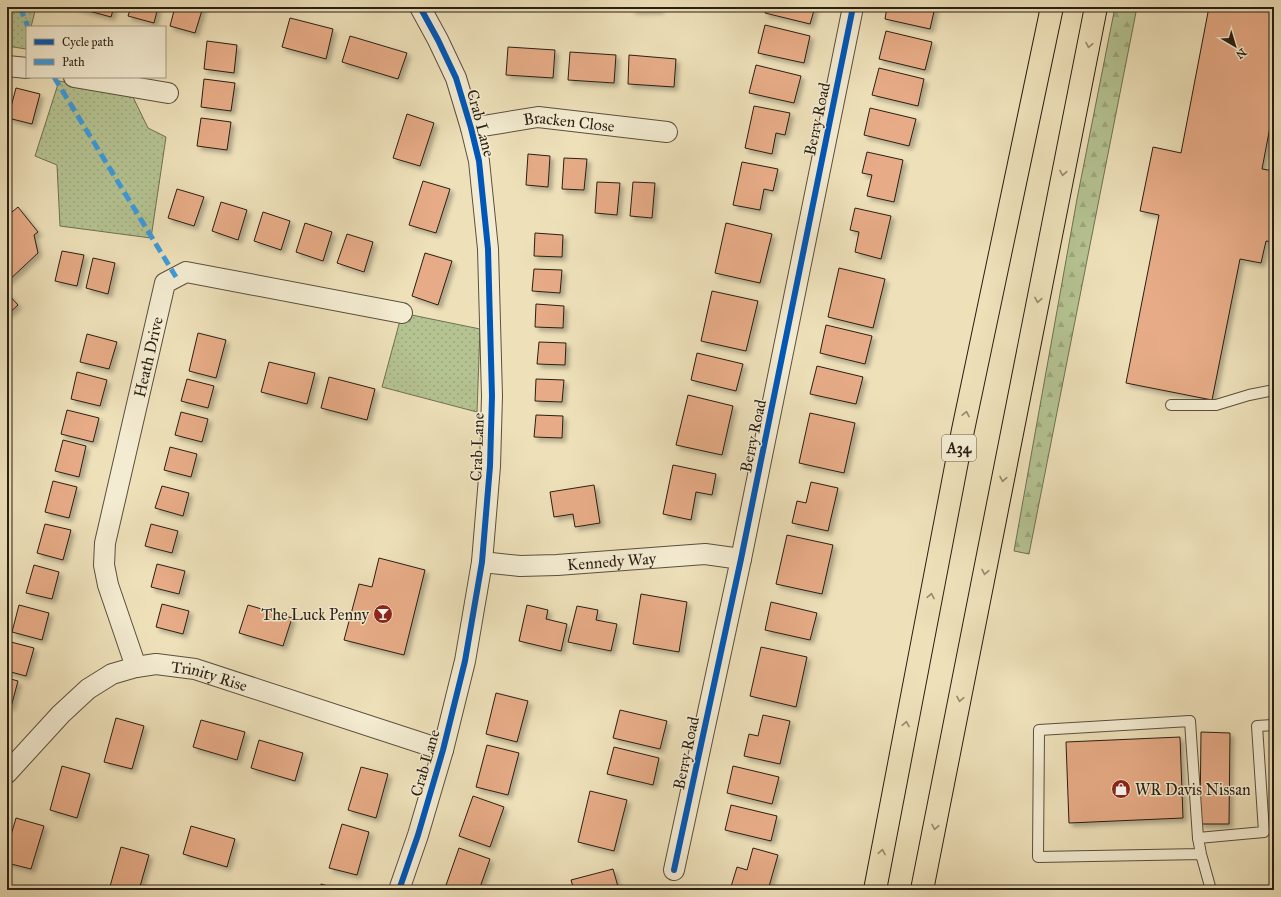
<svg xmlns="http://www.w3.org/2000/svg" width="1281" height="897" font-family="'IM FELL Great Primer',serif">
  <defs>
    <pattern id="grass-dots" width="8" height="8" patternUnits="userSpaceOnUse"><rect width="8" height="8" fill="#b5c392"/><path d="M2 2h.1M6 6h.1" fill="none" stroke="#9ca77d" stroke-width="1.8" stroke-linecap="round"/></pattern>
    <pattern id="forest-firs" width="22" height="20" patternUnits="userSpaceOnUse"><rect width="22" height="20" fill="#b5c392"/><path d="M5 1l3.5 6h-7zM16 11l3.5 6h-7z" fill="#9ca77d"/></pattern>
    <filter id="shadow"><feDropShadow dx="3.5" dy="3.5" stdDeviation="2" flood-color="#0004"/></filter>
  </defs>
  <rect width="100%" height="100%" fill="#eee1ba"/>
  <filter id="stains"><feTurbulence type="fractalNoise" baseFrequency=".005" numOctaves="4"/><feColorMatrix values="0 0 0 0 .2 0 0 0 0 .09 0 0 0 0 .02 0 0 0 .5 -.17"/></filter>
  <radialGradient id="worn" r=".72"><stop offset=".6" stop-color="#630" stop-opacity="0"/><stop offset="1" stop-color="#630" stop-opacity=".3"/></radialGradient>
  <g fill="url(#grass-dots)" stroke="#6f7152">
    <polygon points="7,7 36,7 31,27 27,27 26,49 7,46"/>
    <polygon points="59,81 131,93 148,128 166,137 151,238 60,226 57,165 35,156"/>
    <polygon points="402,313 480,329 477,412 382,387"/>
  </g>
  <polygon fill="url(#forest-firs)" stroke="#6f7152" points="1115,7 1137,7 1029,554 1014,551 1077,199"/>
  <g fill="#e7ac87" stroke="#291f13" filter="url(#shadow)">
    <polygon points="74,7 114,7 111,17"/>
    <polygon points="131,7 158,7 154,23 128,16"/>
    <polygon points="175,7 203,7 195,33 170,26"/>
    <rect x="632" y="7" width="28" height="3"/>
    <polygon points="766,7 815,7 810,24 765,13"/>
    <polygon points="887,7 935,7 930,29 885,19"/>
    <polygon points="1209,7 1274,7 1274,106 1262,169 1274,171 1274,242 1266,241 1261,263 1240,259 1212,400 1126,383 1159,215 1140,211 1153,147 1181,153"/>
    <polygon points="290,18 333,29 326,59 282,47"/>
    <polygon points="765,25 810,36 804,63 758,53"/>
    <polygon points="886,31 932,42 925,70 879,59"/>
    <polygon points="350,36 407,53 398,79 342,62"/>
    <polygon points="207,41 237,45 234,73 204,69"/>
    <polygon points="508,47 555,50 553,78 506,75"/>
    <polygon points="570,52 616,55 614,83 568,80"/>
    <polygon points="629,55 676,59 674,87 628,84"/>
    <polygon points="756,65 801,76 794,103 749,93"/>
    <polygon points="879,68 924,79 918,106 872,95"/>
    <polygon points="204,79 235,83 231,111 201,107"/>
    <polygon points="16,88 40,94 32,124 8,118"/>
    <polygon points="754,106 790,113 785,135 776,133 772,154 745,148"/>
    <polygon points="870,108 916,119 909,146 864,135"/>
    <polygon points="407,114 434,123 420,166 393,158"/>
    <polygon points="201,118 231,122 227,150 197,146"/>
    <polygon points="867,152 903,160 894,202 867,196 872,175 862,173"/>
    <polygon points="528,154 550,156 548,187 526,185"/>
    <polygon points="564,158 587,159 584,190 562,189"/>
    <polygon points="742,162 778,169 773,191 764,189 760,210 733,205"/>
    <polygon points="423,181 450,189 436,233 409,225"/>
    <polygon points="597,182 620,183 617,215 595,213"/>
    <polygon points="633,182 655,183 652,218 630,216"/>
    <polygon points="177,189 204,197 194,226 168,218"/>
    <polygon points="221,202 247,210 238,240 212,231"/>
    <polygon points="18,207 38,232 34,235 38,253 7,282 7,216"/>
    <polygon points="855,208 891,216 881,259 855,252 859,232 850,230"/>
    <polygon points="263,212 290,221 281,250 254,241"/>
    <polygon points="305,223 332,232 323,261 296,252"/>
    <polygon points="726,223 772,234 760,283 715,273"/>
    <polygon points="535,233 563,235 562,257 534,256"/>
    <polygon points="347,234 373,242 364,272 337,263"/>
    <polygon points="62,251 84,255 77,286 55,281"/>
    <polygon points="425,253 452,261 438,305 412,296"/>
    <polygon points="93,258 115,263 108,294 86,288"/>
    <polygon points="839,268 885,279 873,328 828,317"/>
    <polygon points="534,269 562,270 560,293 532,291"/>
    <polygon points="712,291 758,301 746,351 701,341"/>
    <polygon points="7,293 18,305 7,315"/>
    <polygon points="536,304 564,306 563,328 535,327"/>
    <polygon points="826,325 872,336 865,364 820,353"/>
    <polygon points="198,333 226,340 216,378 189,371"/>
    <polygon points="87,334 117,342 109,369 80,362"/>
    <polygon points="539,342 566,343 565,365 537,364"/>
    <polygon points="697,353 743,364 736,391 691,380"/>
    <polygon points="269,362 315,373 307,404 261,392"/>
    <polygon points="817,366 863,377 856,404 810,394"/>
    <polygon points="77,372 107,380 100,406 71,399"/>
    <polygon points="329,377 375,389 367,420 321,408"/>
    <polygon points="187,379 214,386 208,408 181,401"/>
    <polygon points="536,379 564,380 562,402 535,401"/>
    <polygon points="688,395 733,406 722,455 676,445"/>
    <polygon points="67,410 99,418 93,442 61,434"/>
    <polygon points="181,412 208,419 202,442 175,435"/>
    <polygon points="810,413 855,423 844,473 799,463"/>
    <polygon points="536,415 563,416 562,438 534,437"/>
    <polygon points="63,440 86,446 79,477 55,471"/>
    <polygon points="170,447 197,454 191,477 164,470"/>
    <polygon points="673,465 716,474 712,495 696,492 691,520 663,514"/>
    <polygon points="53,481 77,487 69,518 45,512"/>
    <polygon points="811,482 838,488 828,531 792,523 797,501 806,503"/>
    <polygon points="594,485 600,523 575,527 573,514 554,517 550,492"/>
    <polygon points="162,486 189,493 183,516 155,508"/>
    <polygon points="45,524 71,530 63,560 37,553"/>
    <polygon points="151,524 178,531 172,553 145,546"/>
    <polygon points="787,535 833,545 822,594 776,584"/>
    <polygon points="379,558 425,570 404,655 344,640 359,584 372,587"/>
    <polygon points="157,564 185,571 179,594 151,587"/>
    <polygon points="34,565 59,572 52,599 26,593"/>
    <polygon points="641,594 687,602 679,652 633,644"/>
    <polygon points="771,602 817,613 810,640 765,630"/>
    <polygon points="162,604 189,611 183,634 156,627"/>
    <polygon points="19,605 49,613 42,640 12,632"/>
    <polygon points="248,605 292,618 283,646 239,633"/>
    <polygon points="527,605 548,610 546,619 567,624 561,651 519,641"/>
    <polygon points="577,606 598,610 596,620 617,624 611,651 568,642"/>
    <polygon points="7,641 34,648 26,676 7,671"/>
    <polygon points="761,647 807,657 796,707 750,696"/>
    <polygon points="7,678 18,681 11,707 7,706"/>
    <polygon points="496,693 528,701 517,742 486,734"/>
    <polygon points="620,710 667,721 660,749 613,738"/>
    <polygon points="763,715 790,721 780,764 744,756 749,734 758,736"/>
    <polygon points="116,718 144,726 132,769 104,762"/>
    <polygon points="201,720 245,732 237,760 193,747"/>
    <polygon points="1201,732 1230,733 1229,824 1200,824"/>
    <polygon points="1180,737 1183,818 1069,823 1066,742"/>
    <polygon points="259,740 303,753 295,781 251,768"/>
    <polygon points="487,745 519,753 508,795 476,787"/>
    <polygon points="614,747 659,758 653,785 607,774"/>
    <polygon points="62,766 90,774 77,818 50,810"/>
    <polygon points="733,766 779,777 772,804 727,793"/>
    <polygon points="361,767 388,774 376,818 348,810"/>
    <polygon points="590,791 627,800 614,851 578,842"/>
    <polygon points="473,796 504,807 490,847 459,836"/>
    <polygon points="731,805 777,816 771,841 725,830"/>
    <polygon points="16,818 44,826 31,869 7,863 7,849"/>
    <polygon points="342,824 369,832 357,875 329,868"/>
    <polygon points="191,826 235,839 227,867 183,854"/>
    <polygon points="121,847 149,855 139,890 109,890"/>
    <polygon points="459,848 490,859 479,890 449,890 445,888"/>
    <polygon points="753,848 778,855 768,890 730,890 737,867 747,870"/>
    <polygon points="613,869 619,890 574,890 571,880"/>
    <polygon points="321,884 342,890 320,890"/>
  </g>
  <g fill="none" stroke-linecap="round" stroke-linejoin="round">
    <g stroke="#5a503d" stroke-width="12">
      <g id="lane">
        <polyline points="1171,405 1216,405 1249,395 1274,390"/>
        <polyline points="1198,838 1264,832 1257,726 1274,725"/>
        <polyline points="1201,854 1038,857 1039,730 1190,721 1198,838 1201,854 1211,890"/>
      </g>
    </g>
    <g stroke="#5a503d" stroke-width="22">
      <g id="street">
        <polyline points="7,66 27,68"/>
        <polyline points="74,77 168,93"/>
        <path id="s1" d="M471 128 538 117 667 132"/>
        <path id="s2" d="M482 562 520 566 557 565 705 554 741 559"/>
        <path id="s3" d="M136 667 108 585 104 565 105 543 165 283 186 272 402 313"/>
        <path id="s4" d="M7 773 61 714 88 689 112 674 136 667 156 664 195 669 443 750"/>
        <polyline points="674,870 741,559 853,7"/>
        <polyline points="399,890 418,835 443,750 465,661 482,562 490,466 492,396 488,249 479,161 471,128 456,78 438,40 420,7"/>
      </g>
    </g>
    <g stroke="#291f13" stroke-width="24">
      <g id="highway">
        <polyline points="875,890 963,430 1052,7"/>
        <polyline points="922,890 1096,7"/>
      </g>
    </g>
    <use href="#lane" stroke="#f4ecd2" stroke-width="10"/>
    <use href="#street" stroke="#f4ecd2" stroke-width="20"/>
    <use href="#highway" stroke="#eee1ba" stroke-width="22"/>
    <g stroke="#3d9bde" stroke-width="5" stroke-dasharray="10 5" stroke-linecap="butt">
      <polyline points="20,7 28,27"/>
      <polyline points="54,77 176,277"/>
    </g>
    <g stroke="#f4ecd2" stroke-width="8">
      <g id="cycleway">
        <polyline points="674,870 741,559 853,7"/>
        <polyline points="399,890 418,835 443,750 465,661 482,562 490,466 492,396 488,249 479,161 471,128 456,78 438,40 420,7"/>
      </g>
    </g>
    <use href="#cycleway" stroke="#0057b8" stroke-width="6"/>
  </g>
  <defs><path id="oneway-chevron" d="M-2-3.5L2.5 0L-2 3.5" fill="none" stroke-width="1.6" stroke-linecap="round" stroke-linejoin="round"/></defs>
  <g stroke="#958a6f">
    <use href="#oneway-chevron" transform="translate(1089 45) rotate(101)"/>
    <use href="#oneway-chevron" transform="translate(1063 173) rotate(101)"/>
    <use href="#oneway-chevron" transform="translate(1038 300) rotate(101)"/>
    <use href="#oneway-chevron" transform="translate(966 414) rotate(-78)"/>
    <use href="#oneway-chevron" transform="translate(1003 479) rotate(101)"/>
    <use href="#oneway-chevron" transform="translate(985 572) rotate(101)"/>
    <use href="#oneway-chevron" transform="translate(931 596) rotate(-79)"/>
    <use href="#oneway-chevron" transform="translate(960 699) rotate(101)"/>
    <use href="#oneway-chevron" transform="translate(906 724) rotate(-79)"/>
    <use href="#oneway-chevron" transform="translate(935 827) rotate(101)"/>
    <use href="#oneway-chevron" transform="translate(882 852) rotate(-79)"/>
  </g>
  <defs>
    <g id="bar-disc" transform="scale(1)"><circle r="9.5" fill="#8f2418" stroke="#f4ecd2"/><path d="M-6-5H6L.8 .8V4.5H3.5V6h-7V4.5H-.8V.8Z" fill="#fff"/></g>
    <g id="shop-disc" transform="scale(1)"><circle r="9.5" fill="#8f2418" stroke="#f4ecd2"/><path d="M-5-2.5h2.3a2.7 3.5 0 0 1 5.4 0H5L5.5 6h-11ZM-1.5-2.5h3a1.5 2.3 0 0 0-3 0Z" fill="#fff"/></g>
  </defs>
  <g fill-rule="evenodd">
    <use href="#bar-disc" x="383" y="614"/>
    <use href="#shop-disc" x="1121" y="789"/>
  </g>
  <g text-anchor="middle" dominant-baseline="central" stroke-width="3" stroke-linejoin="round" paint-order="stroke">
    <rect fill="#f4ecd2" stroke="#665c4c" stroke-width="1" x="942" y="435" width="34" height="26" rx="3"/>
    <g font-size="15" font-weight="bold" fill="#291f13">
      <text x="959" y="448">A34</text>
    </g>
    <g font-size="16" fill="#291f13" stroke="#f4ecd2">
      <text transform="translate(817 119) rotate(-78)">Berry Road</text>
      <text transform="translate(481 123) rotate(75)">Crab Lane</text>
      <text stroke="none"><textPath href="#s1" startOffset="99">Bracken Close</textPath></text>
      <text stroke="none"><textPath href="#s3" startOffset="320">Heath Drive</textPath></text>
      <text transform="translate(753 436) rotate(-78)">Berry Road</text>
      <text transform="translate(477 447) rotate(-88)">Crab Lane</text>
      <text stroke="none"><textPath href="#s2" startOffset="130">Kennedy Way</textPath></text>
      <text stroke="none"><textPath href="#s4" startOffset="245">Trinity Rise</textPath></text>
      <text transform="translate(686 753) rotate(-78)">Berry Road</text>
      <text transform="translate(425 763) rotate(-74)">Crab Lane</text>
    </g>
    <g font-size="16" fill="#291f13" stroke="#f4ecd2" text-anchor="end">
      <text x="369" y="614">The Luck Penny</text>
      <text x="1135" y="789" text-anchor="start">WR Davis Nissan</text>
    </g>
  </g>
  <rect width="1281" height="897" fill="none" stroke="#eee1ba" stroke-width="24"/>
  <rect x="8" y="8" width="1265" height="881" fill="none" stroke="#291f13" stroke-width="2"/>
  <rect x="12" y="12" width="1257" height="873" fill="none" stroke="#291f13"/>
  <rect x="26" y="26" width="140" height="52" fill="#f4ecd2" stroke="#a39a86"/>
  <rect x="34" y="39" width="20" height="6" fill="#0057b8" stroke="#a39a86"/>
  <text x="62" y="46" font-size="12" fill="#291f13">Cycle path</text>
  <rect x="34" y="59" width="20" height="6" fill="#3d9bde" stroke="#a39a86"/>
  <text x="62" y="66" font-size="12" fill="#291f13">Path</text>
  <g transform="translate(1235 46) rotate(142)" stroke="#f4ecd2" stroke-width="3" paint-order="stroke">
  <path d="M0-3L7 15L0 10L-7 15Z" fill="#291f13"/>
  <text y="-6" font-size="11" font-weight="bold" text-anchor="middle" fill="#291f13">N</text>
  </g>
  <rect width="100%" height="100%" filter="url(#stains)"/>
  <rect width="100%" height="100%" fill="url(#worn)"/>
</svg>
